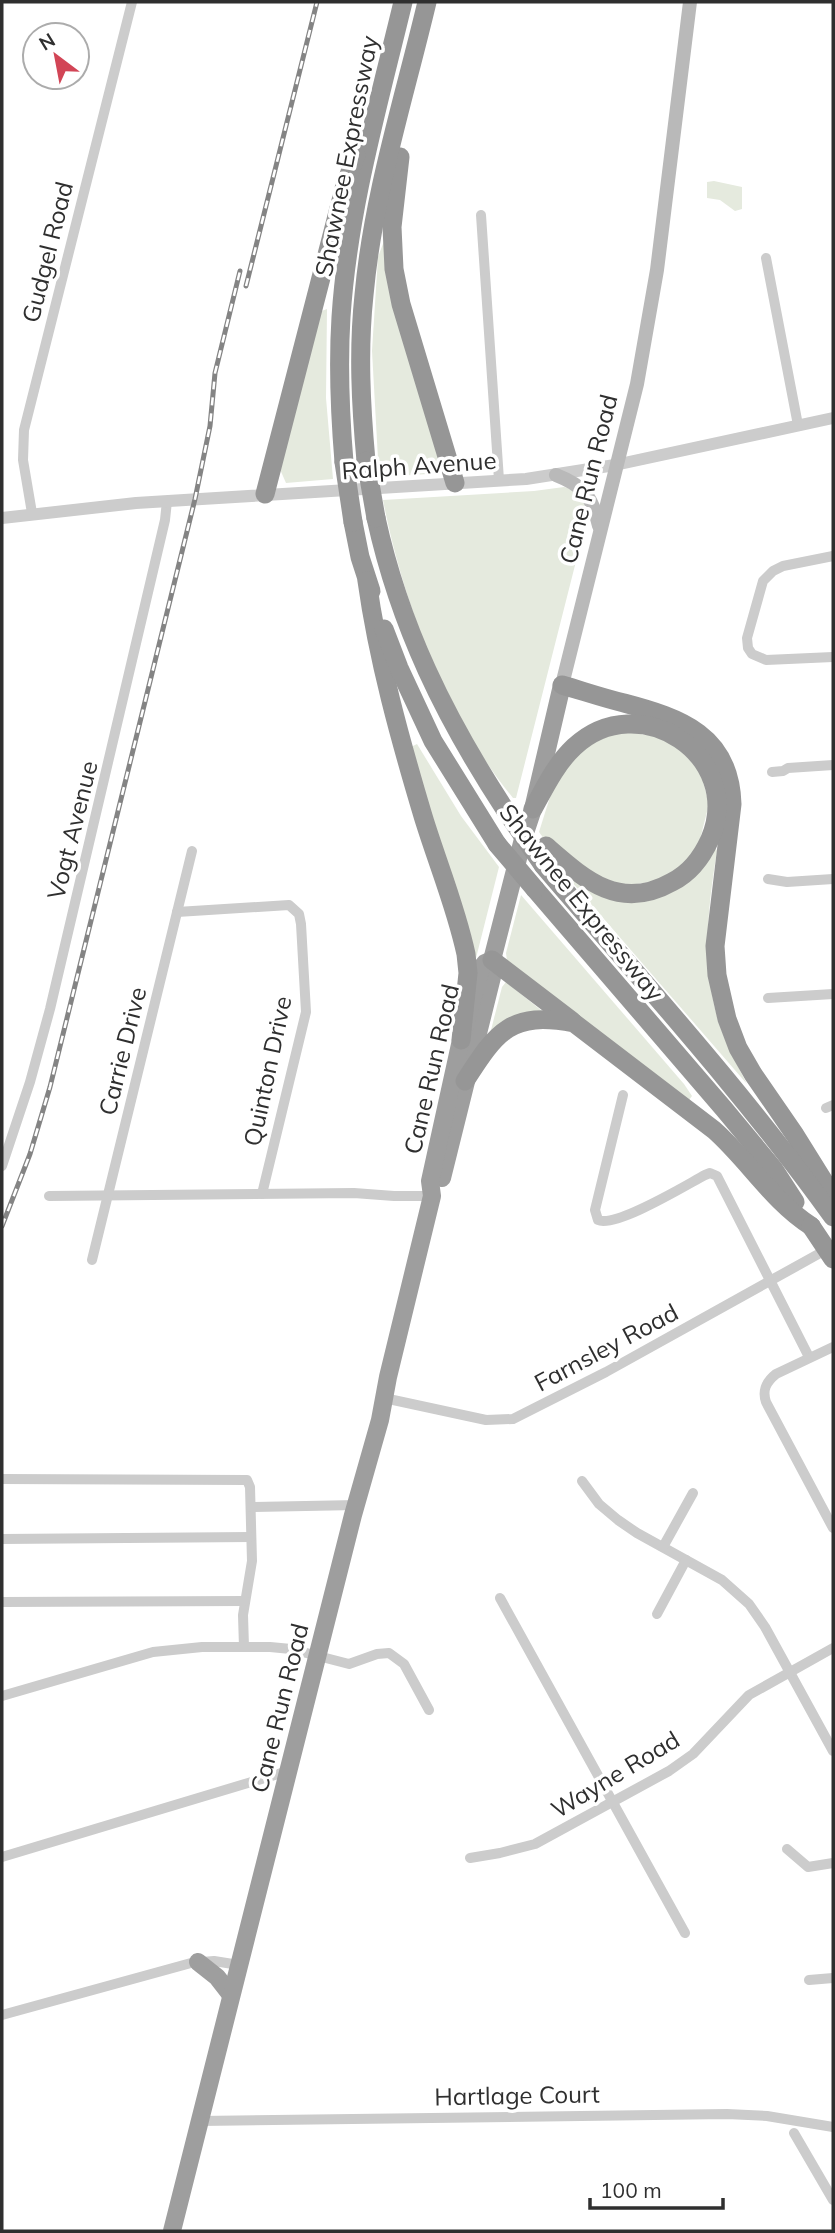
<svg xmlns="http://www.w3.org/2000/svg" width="835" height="2233" font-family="Mulish,sans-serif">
  <rect width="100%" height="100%" fill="#fff"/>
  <g fill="#e5eade">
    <polygon points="714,181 742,187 742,209 735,211 720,200 707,198 707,182"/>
    <polygon points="384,241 438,459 436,470 428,474 379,477 372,351 378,257"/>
    <polygon points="327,309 326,398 333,479 286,483 279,467 319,312"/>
    <path d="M564 487C577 490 587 500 588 514L516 798H513C446 717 403 603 383 500L534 491Z"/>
    <polygon points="621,731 667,738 700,770 709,804 697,851 664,880 616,887 547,843 539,832 555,781 584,746"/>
    <polygon points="417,744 461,816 499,867 473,970 409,748"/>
    <path d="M715 847 717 851C707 912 701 970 721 1029 728 1048 738 1066 747 1084L565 874 624 899Z"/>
    <polygon points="521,895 684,1084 692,1096 689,1100 507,961 506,953"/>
    <polygon points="506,982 542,1011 490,1034 502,987"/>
  </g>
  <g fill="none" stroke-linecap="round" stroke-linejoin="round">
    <g stroke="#ccc" stroke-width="10">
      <polyline points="481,215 499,480"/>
      <polyline points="766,258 798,425"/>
      <polyline points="32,513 23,460 24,430 132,2"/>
      <polyline points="833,556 783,566 773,571 763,581 747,638 748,648 752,654 766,660 833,657"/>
      <polyline points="772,772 783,771 788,768 833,765"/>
      <polyline points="768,879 787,882 833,879"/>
      <polyline points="177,912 289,905 299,914 301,924 306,1012 262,1194"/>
      <polyline points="768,998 833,994"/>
      <path d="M623 1095 595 1210 598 1220C616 1228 686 1185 705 1175L710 1173 717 1176 809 1357"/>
      <polyline points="826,1108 833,1105"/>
      <polyline points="2,1166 30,1082 50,1009 165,520 167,501"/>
      <polyline points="49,1196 354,1193 394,1196 432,1196"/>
      <polyline points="92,1260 192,851"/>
      <path d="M833 1347 776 1374C766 1382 762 1390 766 1402L833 1528"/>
      <polyline points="384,1398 486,1420 513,1419 606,1372 831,1247"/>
      <polyline points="2,1479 247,1480 250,1487 252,1561 243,1615 244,1647"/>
      <polyline points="582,1481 599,1504 618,1520 637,1533 722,1580 749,1604 765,1627 833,1751"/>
      <polyline points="251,1507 357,1505"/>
      <polyline points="2,1539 251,1537"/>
      <polyline points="663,1547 693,1493"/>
      <polyline points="500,1598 685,1933"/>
      <polyline points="2,1602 245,1601"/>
      <polyline points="657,1614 686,1560"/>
      <polyline points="2,1696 153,1652 202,1647 270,1647 291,1649 349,1664 377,1654 389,1653 404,1664 429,1710"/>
      <polyline points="787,1849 808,1867 833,1863"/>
      <polyline points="2,1857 288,1771"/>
      <polyline points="470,1858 500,1853 535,1844 669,1771 693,1754 749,1695 833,1648"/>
      <polyline points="809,1980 833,1978"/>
      <polyline points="2,2015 191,1963 214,1961 239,1965"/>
      <polyline points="200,2121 727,2114 767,2116 833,2127"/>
      <polyline points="794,2133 833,2200"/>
    </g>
    <polyline stroke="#ccc" stroke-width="12" points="2,518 136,503 526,479 615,465 833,418"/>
    <g stroke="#b9b9b9" stroke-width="14">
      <path d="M556 475C584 486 592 496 599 526"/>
      <polyline points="562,685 637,384 657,270 690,2"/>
    </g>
    <g stroke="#9e9e9e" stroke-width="18">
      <polyline points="442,1178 494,969 492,960 523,839 533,809 562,685"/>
      <polyline points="198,1962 217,1977 231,1995"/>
      <polyline points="172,2231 353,1515 380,1420 388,1377 432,1196 430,1181 461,1040 481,968 485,963 492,960"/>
    </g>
    <g stroke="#969696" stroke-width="19">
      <polyline points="400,157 392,227 394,269 401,304 455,483"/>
      <path d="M366 461C361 406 358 351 364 295 373 195 404 99 427 2"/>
      <path d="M344 462C340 414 338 365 341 317 348 210 378 106 403 2"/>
      <polyline points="265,494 344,189 356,155"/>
      <path d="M376 518C400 627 445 718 506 811"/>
      <polyline points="353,522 360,557 371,591"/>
      <path d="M367 581C378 660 400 739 423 816 437 862 456 907 466 954L468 973 461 1040"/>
      <polyline points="384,629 399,668 433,741 497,844"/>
      <path d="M562 685C583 691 603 698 624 703 681 718 730 735 732 804L715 946 717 975 727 1019 738 1048 753 1074 795 1135 833 1196"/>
      <path d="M533 809C545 787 556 764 574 747 639 686 745 756 710 839 702 857 690 873 672 882 619 912 584 879 546 846"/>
      <path d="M543 865C642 981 744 1093 833 1217"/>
      <polyline points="535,889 724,1109 773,1168 795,1202"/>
      <polyline points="492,960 572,1021"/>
      <path d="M465 1081C497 1031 511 1011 574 1023L714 1130C748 1160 773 1202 811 1226"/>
    </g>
    <g stroke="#848484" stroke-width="5">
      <g id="rail">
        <polyline points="246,286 317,2"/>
        <polyline points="2,1226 30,1154 50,1087 195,499 210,426 215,373 240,271"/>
      </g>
    </g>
    <use href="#rail" stroke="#fff" stroke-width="2.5" stroke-dasharray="8" stroke-linecap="butt"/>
    <g stroke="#969696" stroke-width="19">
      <polyline points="366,461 376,518"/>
      <polyline points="344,462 353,522"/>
      <polyline points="506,811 543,865"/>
      <polyline points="497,844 535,889"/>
      <polyline points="811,1226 833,1259"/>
    </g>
  </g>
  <g text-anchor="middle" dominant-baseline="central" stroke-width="7" stroke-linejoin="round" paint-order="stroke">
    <g font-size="24" fill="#2f2f2f" stroke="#fff">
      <text transform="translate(346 156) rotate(-79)">Shawnee Expressway</text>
      <text transform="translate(47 252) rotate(-76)">Gudgel Road</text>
      <text transform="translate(419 465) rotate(-4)">Ralph Avenue</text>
      <text transform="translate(588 479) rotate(-76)">Cane Run Road</text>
      <text transform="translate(72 830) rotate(-76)">Vogt Avenue</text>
      <text transform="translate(582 902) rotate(51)">Shawnee Expressway</text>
      <text transform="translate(122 1051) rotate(-76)">Carrie Drive</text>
      <text transform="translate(431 1069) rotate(-77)">Cane Run Road</text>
      <text transform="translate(267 1071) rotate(-78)">Quinton Drive</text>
      <text transform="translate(606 1347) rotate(-28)">Farnsley Road</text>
      <text transform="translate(279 1708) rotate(-76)">Cane Run Road</text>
      <text transform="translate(615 1774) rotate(-31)">Wayne Road</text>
      <text transform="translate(517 2095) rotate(-1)">Hartlage Court</text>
    </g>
  </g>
  <rect width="835" height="2233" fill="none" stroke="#2f2f2f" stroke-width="7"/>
  <g transform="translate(56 56) rotate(328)"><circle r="33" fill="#ffffff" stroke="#acacac" stroke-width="2"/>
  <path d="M0-5L12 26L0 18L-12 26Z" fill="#d24556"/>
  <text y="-10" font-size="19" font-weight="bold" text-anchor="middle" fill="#2f2f2f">N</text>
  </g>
  <path d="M590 2198v10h133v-10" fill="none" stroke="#2f2f2f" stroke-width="3.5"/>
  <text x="600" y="2198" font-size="21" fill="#2f2f2f" stroke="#ffffff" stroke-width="5" paint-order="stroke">100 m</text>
</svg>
